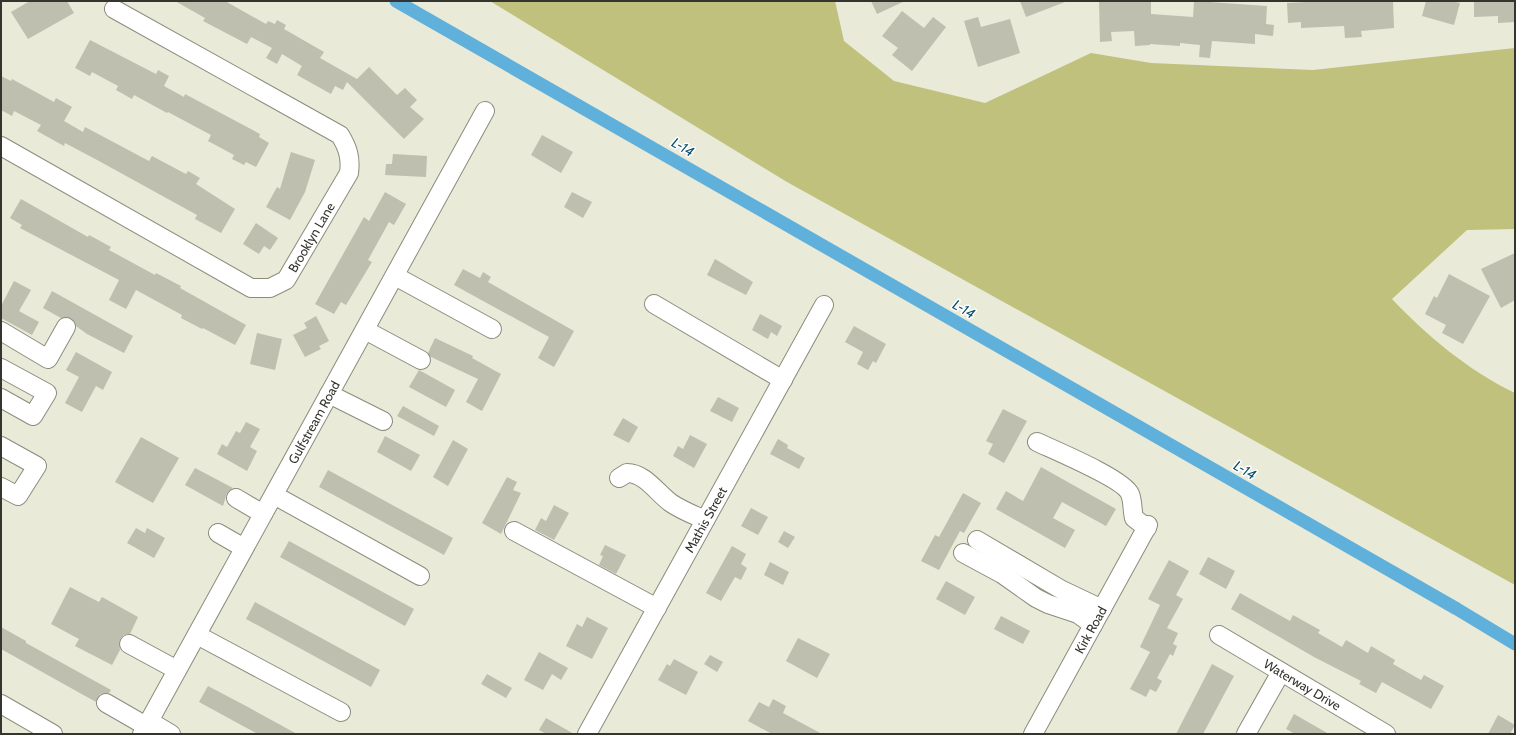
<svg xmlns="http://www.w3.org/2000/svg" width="1516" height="735" font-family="Cabin,sans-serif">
  <rect width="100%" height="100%" fill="#e9ead8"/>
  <path fill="#bfc17c" d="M490 1H835L844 41 894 81 985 103 1091 53 1151 63 1313 70 1515 48V229L1467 230 1392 299C1427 336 1469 371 1515 393V585L787 182Z"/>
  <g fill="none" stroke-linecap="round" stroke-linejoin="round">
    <polyline stroke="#5fb0db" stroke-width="13" points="396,1 1457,609 1515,644"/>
  </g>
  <g fill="#bebfae">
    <polygon points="30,1 67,1 74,13 28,39 11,12"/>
    <polygon points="175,1 225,1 266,24 268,21 275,24 277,20 286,25 284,29 324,52 320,58 357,79 369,67 397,95 405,88 417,100 410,107 424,119 404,139 347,82 343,90 335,86 331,94 297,75 302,66 282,54 277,64 266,58 272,48 251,37 247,44 203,21 205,18"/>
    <polygon points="871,1 905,1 877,14"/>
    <polygon points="1020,1 1065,1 1065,2 1026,17"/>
    <polygon points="1099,1 1151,1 1151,14 1193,17 1194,1 1267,6 1266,24 1274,25 1273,36 1255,34 1255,44 1212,41 1210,58 1199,57 1200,45 1180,43 1180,46 1150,44 1150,45 1135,46 1134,31 1111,32 1112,41 1100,42"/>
    <polygon points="1327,1 1393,1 1394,28 1361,31 1362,37 1345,38 1344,26 1301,28 1301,22 1288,23 1287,3"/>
    <polygon points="1426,1 1452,1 1460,3 1454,25 1422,16"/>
    <polygon points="1474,1 1515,1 1515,22 1498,23 1498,16 1474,17"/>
    <polygon points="902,11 924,28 933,17 946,27 912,71 892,55 898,48 882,36"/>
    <polygon points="978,17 981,27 1010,19 1020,53 978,67 964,21"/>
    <polygon points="90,40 156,74 158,70 169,76 164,86 184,97 185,94 260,134 259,137 269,143 256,167 246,162 244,165 232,159 234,155 208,141 211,135 168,112 167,113 134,95 132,99 116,90 118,86 92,72 90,76 75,68"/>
    <polygon points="1,76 11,81 12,79 54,102 56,98 72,107 64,121 83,132 85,127 149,161 152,156 186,174 188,171 200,178 196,184 235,209 221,233 195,219 197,215 99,161 65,143 64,146 37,131 41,125 14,111 12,116 1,110"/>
    <polygon points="542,135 573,152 561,173 531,155"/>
    <polygon points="291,152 315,160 305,192 290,220 266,207 277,187 280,189"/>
    <polygon points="393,154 427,156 426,177 385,175 386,164 392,164"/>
    <polygon points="385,192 406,204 394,225 389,222 368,260 372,262 346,305 341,302 334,314 315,304 364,217 369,221"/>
    <polygon points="572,192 592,202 583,218 564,207"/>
    <polygon points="21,199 88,237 89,235 111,247 109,250 155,275 156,273 181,286 180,288 246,325 235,345 203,328 202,329 181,318 182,315 136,290 126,309 109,300 119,280 20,228 22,225 10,218"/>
    <polygon points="256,223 278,238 270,250 264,246 259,254 243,244"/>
    <polygon points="1515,253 1515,300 1501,308 1481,269"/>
    <polygon points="715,259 753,282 746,295 707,275"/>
    <polygon points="463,269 480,278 483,272 491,277 488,282 574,331 554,367 538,358 549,337 454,285"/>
    <polygon points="1449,274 1490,296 1463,344 1442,333 1446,325 1425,314 1434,296 1437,298"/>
    <polygon points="14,281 31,290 19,311 39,322 32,335 1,318 1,306"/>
    <polygon points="52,291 133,336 124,353 87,334 76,326 71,318 61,318 43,308"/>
    <polygon points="760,314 782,326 777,336 771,332 768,339 752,330"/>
    <polygon points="316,316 329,341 319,346 321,349 305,357 293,335 307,328 304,323"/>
    <polygon points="854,326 886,344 876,363 873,361 868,370 857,364 863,352 845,342"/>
    <polygon points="257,333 282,339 275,370 250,364"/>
    <polygon points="435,338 473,356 472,358 501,374 482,411 466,402 478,379 431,357 428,353"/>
    <polygon points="76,352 112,372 103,390 96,386 82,412 65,403 79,377 66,370"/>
    <polygon points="419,370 455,390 446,407 409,387"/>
    <polygon points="718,397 739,408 732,422 710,411"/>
    <polygon points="403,406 439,426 434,436 397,416"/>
    <polygon points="1003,409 1027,421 1004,463 988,454 993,444 986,441"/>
    <polygon points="623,418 638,427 629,443 613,435"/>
    <polygon points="246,422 260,429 250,447 257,451 247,471 217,454 222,444 227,447 236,431 240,433"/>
    <polygon points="690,435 707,444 694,468 673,456 678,446 683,449"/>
    <polygon points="385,436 420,455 411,471 377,452"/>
    <polygon points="141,437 179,458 153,503 115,482"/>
    <polygon points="778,439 788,445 787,448 805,458 799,469 770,454"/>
    <polygon points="453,440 468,449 448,486 433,477"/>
    <polygon points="1041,467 1116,509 1106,526 1062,502 1053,518 1075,530 1065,548 996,509 1006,491 1023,501"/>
    <polygon points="195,468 233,488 227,493 223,506 185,485"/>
    <polygon points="328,470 453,538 444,555 319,487"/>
    <polygon points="507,477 517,482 513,490 521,493 501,534 482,523"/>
    <polygon points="963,493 981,503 964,533 960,531 939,570 921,561 935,535 939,537"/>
    <polygon points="554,505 569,513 554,540 535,530 541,518 546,521"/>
    <polygon points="751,508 768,517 758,535 741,526"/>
    <polygon points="136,528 145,533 147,528 165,538 154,558 127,543"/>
    <polygon points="784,531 795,537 788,548 778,542"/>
    <polygon points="289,541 414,609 405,626 280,557"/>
    <polygon points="605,545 626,555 616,574 599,565 603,556 600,555"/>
    <polygon points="732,546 746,554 741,564 747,568 741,580 735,577 721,601 706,593"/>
    <polygon points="1208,557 1235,571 1226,589 1199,574"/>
    <polygon points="1169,560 1189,571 1176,595 1183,599 1167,628 1178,633 1173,644 1177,646 1173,656 1170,654 1157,678 1162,681 1156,692 1150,689 1146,697 1130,689 1150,652 1140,647 1160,605 1148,599"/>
    <polygon points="770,562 789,572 783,585 764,575"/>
    <polygon points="946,581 975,597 965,615 936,599"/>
    <polygon points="70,587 99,602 102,597 138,617 130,634 124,635 120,639 119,644 120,650 112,665 75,646 79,639 51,624"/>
    <polygon points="1240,593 1290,621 1293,615 1320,630 1318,633 1342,647 1346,640 1368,653 1371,646 1395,660 1393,664 1421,680 1424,675 1444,686 1431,709 1382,682 1376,693 1359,684 1361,681 1314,657 1231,609"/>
    <polygon points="255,602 380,670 371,687 246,619"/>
    <polygon points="1001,616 1030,631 1023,644 994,629"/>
    <polygon points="587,617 608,628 592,659 566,646 577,624 582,627"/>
    <polygon points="1,627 26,641 26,643 111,690 109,693 100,694 96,702 1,649"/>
    <polygon points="798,638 830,654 817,678 786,661"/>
    <polygon points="539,652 568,668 561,680 552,674 543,690 524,680"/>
    <polygon points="710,655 723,662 717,672 704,664"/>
    <polygon points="674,659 698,672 686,695 658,680 667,664 670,666"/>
    <polygon points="1212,664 1234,676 1203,734 1176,734"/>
    <polygon points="487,674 512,688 506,698 481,684"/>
    <polygon points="208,686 246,706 297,734 258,734 243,726 199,702"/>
    <polygon points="773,699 786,706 783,713 822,734 772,734 748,721 759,702 769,707"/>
    <polygon points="1294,714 1329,734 1295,734 1286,729"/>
    <polygon points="1498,715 1515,725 1510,734 1488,734"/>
    <polygon points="546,718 574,734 546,734 539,730"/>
  </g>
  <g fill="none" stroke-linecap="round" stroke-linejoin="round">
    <g stroke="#8b8c7c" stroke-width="20">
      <g id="minor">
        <path id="s1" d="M1 146 251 288H270L286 280 349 173C351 158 348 148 340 135L114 9"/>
        <polyline points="395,276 492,329"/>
        <polyline points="654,304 783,380"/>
        <polyline points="365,330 421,360"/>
        <polyline points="1,331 48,359 66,327"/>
        <polyline points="1,368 47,393 33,416 1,398"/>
        <polyline points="329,394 383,421"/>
        <path d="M1037 442C1054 450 1124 479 1130 494 1133 501 1132 510 1134 518L1147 528"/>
        <polyline points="1,446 37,466 18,496 1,487"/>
        <path d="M619 478 627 473C645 473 657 493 671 503 681 510 694 515 705 520"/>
        <polyline points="274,495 420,576"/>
        <polyline points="236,498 263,514"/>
        <polyline points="514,531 657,608"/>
        <polyline points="218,533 244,548"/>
        <polyline points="977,540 1062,590 1102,609"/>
        <polyline points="963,553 1002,574 1036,598 1048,604 1078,614 1093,625"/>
        <polyline points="197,635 341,712"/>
        <path id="s2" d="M1219 635 1386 734"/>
        <polyline points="129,644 177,670"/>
        <polyline points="106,703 146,726"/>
        <polyline points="1,704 53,734"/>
        <polyline points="149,721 171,734"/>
        <path id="s3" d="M142 734 485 111"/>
        <path id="s4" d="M587 734 824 305"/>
        <path id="s5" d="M1033 734 1148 525"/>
        <polyline points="1246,734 1281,672"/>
      </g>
    </g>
    <use href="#minor" stroke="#fff" stroke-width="18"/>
  </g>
  <g text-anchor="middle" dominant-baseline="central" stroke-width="3" stroke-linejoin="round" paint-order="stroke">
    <g font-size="13" fill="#34352e" stroke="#fff">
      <text stroke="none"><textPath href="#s1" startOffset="374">Brooklyn Lane</textPath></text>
      <text stroke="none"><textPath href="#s3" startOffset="356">Gulfstream Road</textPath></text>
      <text stroke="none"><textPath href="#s4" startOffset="245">Mathis Street</textPath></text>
      <text stroke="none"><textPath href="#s5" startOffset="119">Kirk Road</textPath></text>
      <text stroke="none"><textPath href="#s2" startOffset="97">Waterway Drive</textPath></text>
    </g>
    <g font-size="14" font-style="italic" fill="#084d6a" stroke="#fff">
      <text transform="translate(683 147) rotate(30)">L-14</text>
      <text transform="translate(964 309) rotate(30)">L-14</text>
      <text transform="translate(1245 470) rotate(30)">L-14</text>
    </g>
  </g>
  <rect width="1516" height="735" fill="none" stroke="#34352e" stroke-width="4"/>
</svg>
